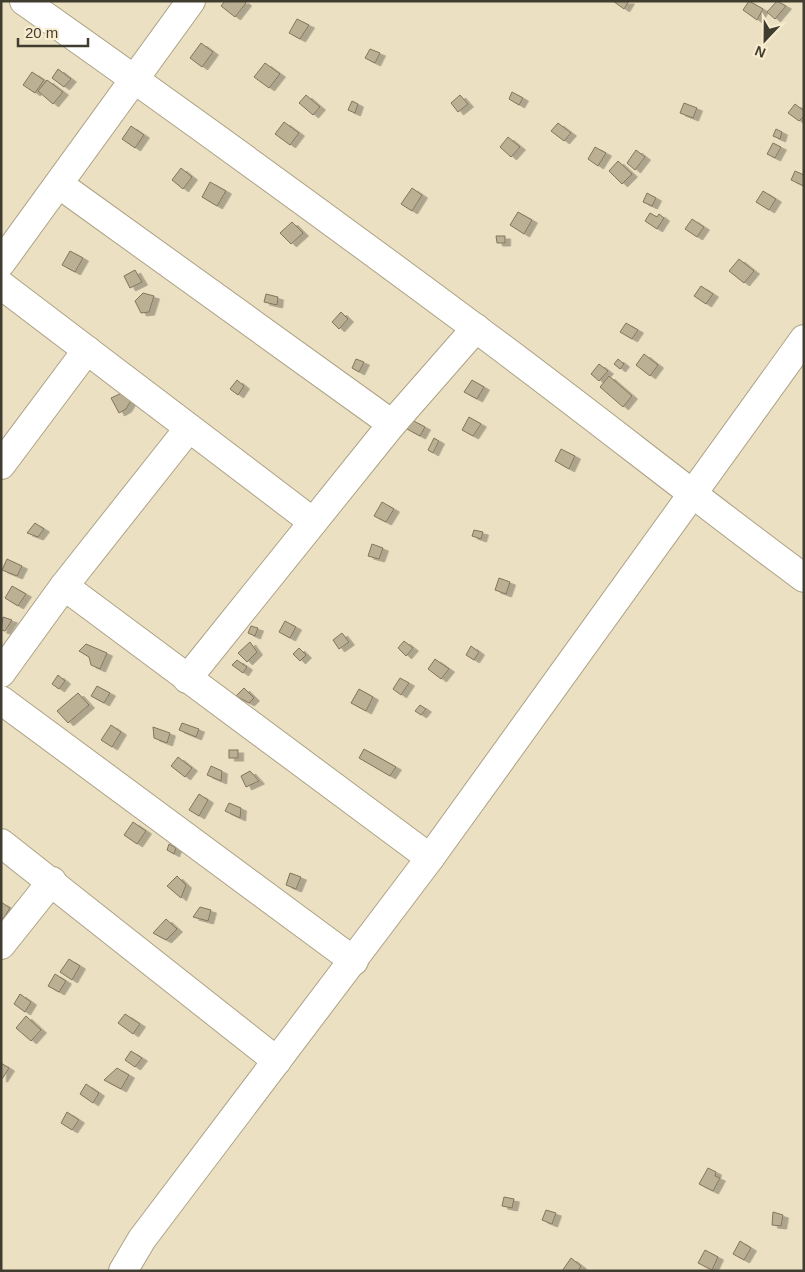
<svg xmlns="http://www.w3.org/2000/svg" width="805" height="1272" font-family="Helvetica,sans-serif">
  <defs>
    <filter id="shadow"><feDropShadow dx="5.5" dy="3" stdDeviation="0" flood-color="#0004"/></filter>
  </defs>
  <rect width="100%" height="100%" fill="#ece0c2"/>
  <g fill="#bbb093" stroke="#81765b" filter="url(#shadow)">
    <polygon points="225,1 244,1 246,3 235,17 221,6"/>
    <polygon points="613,1 629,1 624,9"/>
    <polygon points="749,1 763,9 757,20 743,10"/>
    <polygon points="777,1 786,6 775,19 767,12"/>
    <polygon points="297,19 309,25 300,39 289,33"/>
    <polygon points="201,43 213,52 202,67 190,58"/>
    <polygon points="370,49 380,53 375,63 365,58"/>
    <polygon points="265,63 280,74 269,88 254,77"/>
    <polygon points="58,69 71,79 64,87 52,78"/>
    <polygon points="32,72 44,80 35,93 23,85"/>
    <polygon points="47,80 63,92 53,104 38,91"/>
    <polygon points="512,92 523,98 519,105 509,99"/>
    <polygon points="306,95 320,107 313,115 299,103"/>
    <polygon points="460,95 468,104 458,112 451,103"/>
    <polygon points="352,101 358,104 355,113 348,110"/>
    <polygon points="684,103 697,108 693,118 680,113"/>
    <polygon points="795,104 804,111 804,116 799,121 788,113"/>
    <polygon points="284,122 299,133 290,145 275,134"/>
    <polygon points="558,123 571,133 564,141 551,131"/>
    <polygon points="131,126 144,135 135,148 122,139"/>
    <polygon points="776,129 782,132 780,139 773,136"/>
    <polygon points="508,137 520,147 511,157 500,147"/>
    <polygon points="773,143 781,147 775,158 767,154"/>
    <polygon points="595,147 606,153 598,166 588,159"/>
    <polygon points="636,150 645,157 635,170 627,163"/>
    <polygon points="618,161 632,174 622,184 609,171"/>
    <polygon points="181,168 192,177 183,189 172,180"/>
    <polygon points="795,171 804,175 804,186 791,180"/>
    <polygon points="210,182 226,191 217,206 202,197"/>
    <polygon points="412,188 422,195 412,211 401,204"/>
    <polygon points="763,191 776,199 769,210 756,202"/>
    <polygon points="647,193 656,198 652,206 643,202"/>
    <polygon points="518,212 532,220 524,234 510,225"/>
    <polygon points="650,213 657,217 659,214 664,218 657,229 645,221"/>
    <polygon points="692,219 704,227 697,237 685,229"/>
    <polygon points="292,222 303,233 291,244 280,233"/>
    <polygon points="496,236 505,236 505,243 497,243"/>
    <polygon points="70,251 83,258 75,272 62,265"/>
    <polygon points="739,259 754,271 744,283 729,271"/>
    <polygon points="135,270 142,282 130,288 124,276"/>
    <polygon points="701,286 713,294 706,304 694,296"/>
    <polygon points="143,293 154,296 149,312 141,313 135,301"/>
    <polygon points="266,294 278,297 277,305 264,302"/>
    <polygon points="341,312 348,319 339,329 332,322"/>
    <polygon points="626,323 638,330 632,339 620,332"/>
    <polygon points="644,354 658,365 650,376 636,365"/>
    <polygon points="356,359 364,362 359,372 352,368"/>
    <polygon points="618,359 624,364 620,369 614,364"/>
    <polygon points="599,364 608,371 599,381 591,374"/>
    <polygon points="609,376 632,396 623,407 600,387"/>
    <polygon points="237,380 244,386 238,395 230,389"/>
    <polygon points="472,380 484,387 477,399 464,392"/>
    <polygon points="124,392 133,397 126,409 119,413 111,398"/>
    <polygon points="469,417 481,424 473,436 462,430"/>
    <polygon points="412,420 425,427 420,436 407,429"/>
    <polygon points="434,438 439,441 433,453 428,450"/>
    <polygon points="561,449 575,456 569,469 555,461"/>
    <polygon points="382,502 394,509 386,522 374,516"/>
    <polygon points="35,523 44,529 38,537 27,533"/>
    <polygon points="474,530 483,532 481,539 472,536"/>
    <polygon points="372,544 383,548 379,559 368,556"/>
    <polygon points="7,559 22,566 17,576 2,570"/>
    <polygon points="499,578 510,582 506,594 495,590"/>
    <polygon points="12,586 26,594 18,606 5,598"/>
    <polygon points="3,617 12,620 5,631 1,630"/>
    <polygon points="285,621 296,627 290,638 279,632"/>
    <polygon points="251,626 258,628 255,636 248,633"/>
    <polygon points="342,633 349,642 339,649 333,640"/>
    <polygon points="404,641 413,648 406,656 398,648"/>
    <polygon points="250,642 257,652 247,662 238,653"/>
    <polygon points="86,644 107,653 100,669 91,665 89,657 79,651"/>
    <polygon points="471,646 479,652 474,660 466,655"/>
    <polygon points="299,648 306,655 300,661 293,654"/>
    <polygon points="435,659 449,669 441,679 428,669"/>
    <polygon points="237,660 247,667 243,673 232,665"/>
    <polygon points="58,675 65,681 59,689 52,684"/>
    <polygon points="400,678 409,683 401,695 393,689"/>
    <polygon points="97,686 110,693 104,703 91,696"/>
    <polygon points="244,688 254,698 249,703 236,696"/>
    <polygon points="359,689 373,697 366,711 351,703"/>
    <polygon points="78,693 89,705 68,723 57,711"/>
    <polygon points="420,705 426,709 421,715 415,711"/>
    <polygon points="182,723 199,729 196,737 179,730"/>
    <polygon points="111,725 121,732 112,747 101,740"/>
    <polygon points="153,727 170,733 167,743 154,738"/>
    <polygon points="364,749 396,767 390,776 359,758"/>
    <rect x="229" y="750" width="9" height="8"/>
    <polygon points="178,757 192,768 185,777 171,766"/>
    <polygon points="211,766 222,771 221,781 207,775"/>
    <polygon points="250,771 259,781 246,787 241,776"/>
    <polygon points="199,794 208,800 199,816 189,810"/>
    <polygon points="229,803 241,808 240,818 225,811"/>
    <polygon points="133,822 146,831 137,844 124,835"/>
    <polygon points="169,844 176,848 174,854 167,850"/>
    <polygon points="290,873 301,877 296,889 286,885"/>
    <polygon points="177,876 186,885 181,898 167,886"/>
    <polygon points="1,902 10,908 3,919 1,918"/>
    <polygon points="200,907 211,910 208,921 193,917"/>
    <polygon points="166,919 177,929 166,940 153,933"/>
    <polygon points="69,959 80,966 72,980 60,972"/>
    <polygon points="55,974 66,981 59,992 48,986"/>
    <polygon points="20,994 31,1002 25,1012 14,1004"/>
    <polygon points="125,1014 140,1024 133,1034 118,1023"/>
    <polygon points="26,1016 41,1030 31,1041 16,1028"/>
    <polygon points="131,1051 142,1058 135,1067 125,1060"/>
    <polygon points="1,1063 9,1068 2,1079 1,1079"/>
    <polygon points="117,1068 129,1075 121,1089 104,1080"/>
    <polygon points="86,1084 99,1093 93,1103 80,1094"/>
    <polygon points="67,1112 79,1120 72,1130 61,1123"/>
    <polygon points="708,1168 716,1172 715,1176 720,1178 713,1191 699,1184"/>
    <polygon points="504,1197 514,1199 512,1208 502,1206"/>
    <polygon points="546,1210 556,1213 552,1224 542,1220"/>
    <polygon points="773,1212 783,1215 781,1226 772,1225"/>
    <polygon points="740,1241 751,1248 744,1260 733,1254"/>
    <polygon points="705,1250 718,1257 712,1270 698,1263"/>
    <polygon points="571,1258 581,1266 578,1271 562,1271"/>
  </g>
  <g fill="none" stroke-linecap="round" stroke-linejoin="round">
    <g stroke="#ada286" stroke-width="30">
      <g id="minor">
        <path d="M24 1C176 108 326 217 474 327 585 409 693 496 804 578"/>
        <polyline points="60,185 392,424"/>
        <polyline points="1,263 191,1"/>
        <polyline points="1,285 313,522"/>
        <polyline points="1,465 87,350"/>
        <polyline points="64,586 189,428"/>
        <polyline points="1,673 64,586 430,858"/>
        <polyline points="187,679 392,424 476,328"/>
        <polyline points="1,700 354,961"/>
        <polyline points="1,843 277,1061"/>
        <polyline points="1,945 52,881"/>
        <polyline points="123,1271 142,1239 430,858 804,339"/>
      </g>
    </g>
    <use href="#minor" stroke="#fff" stroke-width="28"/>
  </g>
  <rect width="805" height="1272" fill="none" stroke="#413c30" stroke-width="5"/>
  <g transform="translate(765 40) rotate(202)" stroke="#f9edcf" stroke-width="4" paint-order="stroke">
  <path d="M0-4L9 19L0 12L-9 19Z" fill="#413c30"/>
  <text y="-8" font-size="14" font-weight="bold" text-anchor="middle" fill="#413c30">N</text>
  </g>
  <path d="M18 38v8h70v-8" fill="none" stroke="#413c30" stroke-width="2.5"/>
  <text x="25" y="38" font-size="15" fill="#413c30" stroke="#f9edcf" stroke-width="4" paint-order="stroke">20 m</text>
</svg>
